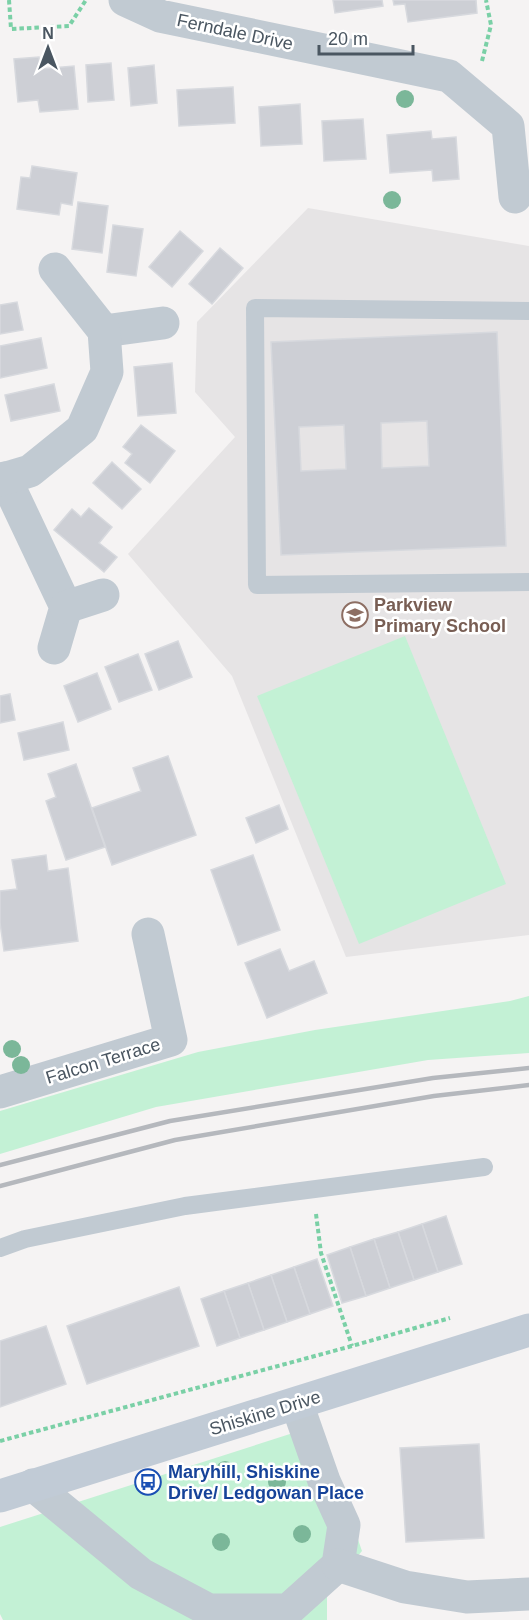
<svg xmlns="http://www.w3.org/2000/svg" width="529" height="1620" font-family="Helvetica,sans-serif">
  <rect width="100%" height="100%" fill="#f5f3f3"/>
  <polygon fill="#e6e4e5" points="308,208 529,246 529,935 346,957 232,676 128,554 235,437 195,392 197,322"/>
  <g fill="#c3f1d5">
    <polygon points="405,636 506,884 359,944 257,696"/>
    <polygon points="529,996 529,1053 428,1060 156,1107 0,1154 0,1111 198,1052 315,1030 510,1001"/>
    <polygon points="318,1425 362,1551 327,1592 327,1620 3,1620 0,1614 0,1527"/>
  </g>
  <g fill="#cdcfd5" stroke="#d7d9de" stroke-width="1.5" fill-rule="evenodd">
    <polygon points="333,0 382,0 383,6 335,13"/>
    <polygon points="393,0 476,0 477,13 408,22 405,4 394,5"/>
    <polygon points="39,57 40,69 74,66 78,109 40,112 38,100 18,102 14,59"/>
    <polygon points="111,63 114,100 88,102 86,65"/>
    <polygon points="154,65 157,103 131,106 128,68"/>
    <polygon points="233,87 235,123 179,126 177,90"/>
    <polygon points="300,104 302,144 261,146 259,107"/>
    <polygon points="363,119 366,159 324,161 322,121"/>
    <polygon points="431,131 432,139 456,137 459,179 433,181 432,170 390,173 387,135"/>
    <polygon points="32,166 77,173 72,205 61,203 59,215 17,209 21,177 30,178"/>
    <polygon points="78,202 108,206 102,253 72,249"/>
    <polygon points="113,225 143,229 136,276 107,272"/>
    <polygon points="180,231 203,251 172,287 149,267"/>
    <polygon points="220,248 243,268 212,304 189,284"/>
    <polygon points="17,302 23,330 0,334 0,305"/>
    <path d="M497 332 506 546 281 555 271 342ZM427 421 429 466 382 468 381 423ZM344 425 346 469 301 471 299 427Z"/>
    <polygon points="41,338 47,368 0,378 0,346"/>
    <polygon points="172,363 176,413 138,416 134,367"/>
    <polygon points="54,384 60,411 11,421 5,395"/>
    <polygon points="141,425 175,451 150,483 125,463 132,454 123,447"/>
    <polygon points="112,462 141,489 122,509 93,483"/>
    <polygon points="89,508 112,527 99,543 117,557 104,572 54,530 72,509 81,517"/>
    <polygon points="178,641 192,677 159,690 145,654"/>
    <polygon points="138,654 152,690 119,702 105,667"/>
    <polygon points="97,673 111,709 78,722 64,686"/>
    <polygon points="10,694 15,720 0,723 0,696"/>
    <polygon points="63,722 69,750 24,760 18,733"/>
    <polygon points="168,756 196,835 112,865 92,808 141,791 133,768"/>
    <polygon points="76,764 105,847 66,860 46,801 56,797 48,774"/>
    <polygon points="279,805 288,829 256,843 246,818"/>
    <polygon points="46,855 48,871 68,868 78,941 4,951 0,923 0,891 17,889 12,860"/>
    <polygon points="253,855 280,930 238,945 211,870"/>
    <polygon points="280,949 289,971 314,961 327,993 267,1018 245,963"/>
    <polygon points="446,1216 462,1264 438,1272 422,1224"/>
    <polygon points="422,1224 438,1272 414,1280 398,1232"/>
    <polygon points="398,1232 414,1280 390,1288 374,1239"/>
    <polygon points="374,1239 390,1288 366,1296 350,1247"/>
    <polygon points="350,1247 366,1296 342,1303 327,1255"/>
    <polygon points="317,1259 333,1306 310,1314 294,1267"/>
    <polygon points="294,1267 310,1314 287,1322 271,1275"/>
    <polygon points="271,1275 287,1322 264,1330 248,1283"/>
    <polygon points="248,1283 264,1330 240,1338 224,1291"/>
    <polygon points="179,1287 199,1346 87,1384 67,1326"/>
    <polygon points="224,1291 240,1338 217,1346 201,1299"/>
    <polygon points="46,1326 66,1384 0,1407 0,1341"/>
    <polygon points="479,1444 484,1538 406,1542 400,1448"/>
  </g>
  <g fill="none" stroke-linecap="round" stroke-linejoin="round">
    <g stroke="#7ad0a6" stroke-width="4" stroke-dasharray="4.5 3" stroke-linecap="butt">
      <polyline points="9,0 11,29 69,26 86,0"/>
      <polyline points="482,61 491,25 486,0"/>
      <polyline points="316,1214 321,1253 352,1346"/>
      <polyline points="0,1441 352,1346 450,1318"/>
    </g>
    <g stroke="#c1cad2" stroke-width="18">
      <polyline points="529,311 255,308 257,585 529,582"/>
      <polyline points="0,1248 25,1239 185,1206 484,1167"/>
    </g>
    <g stroke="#c1cad2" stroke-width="33">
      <polyline points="125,0 160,16 449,76 508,126 515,197"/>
      <polyline points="104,331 163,323"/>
      <polyline points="5,478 66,607 54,648"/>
      <polyline points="0,480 30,471 82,429 107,372 104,331 55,269"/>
      <polyline points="66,607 103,595"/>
      <polyline points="0,1092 171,1040 148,934"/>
      <polyline points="33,1485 141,1574 209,1610 288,1610 338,1565 344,1525 324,1481 297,1404"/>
      <polyline points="338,1565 405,1587 467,1597 529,1594"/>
    </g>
    <polyline stroke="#c1cbd6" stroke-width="33" points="0,1496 529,1330"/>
    <g stroke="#b5b8bd" stroke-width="4.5">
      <polyline points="0,1165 170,1121 433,1078 529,1068"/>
      <polyline points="0,1186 175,1140 434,1096 529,1085"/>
    </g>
  </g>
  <g fill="#7bb799">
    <circle cx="405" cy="99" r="9"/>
    <circle cx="392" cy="200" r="9"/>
    <circle cx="12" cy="1049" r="9"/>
    <circle cx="21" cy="1065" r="9"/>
    <circle cx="225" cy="1470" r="9"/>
    <circle cx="277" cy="1482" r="9"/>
    <circle cx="302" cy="1534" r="9"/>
    <circle cx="221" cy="1542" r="9"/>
  </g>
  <defs>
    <g id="school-ring" transform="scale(1.35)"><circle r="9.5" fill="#fff" stroke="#8d6e63" stroke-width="1.5"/><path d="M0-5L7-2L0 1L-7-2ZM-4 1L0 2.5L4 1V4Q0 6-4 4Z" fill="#8d6e63"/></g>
    <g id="bus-ring" transform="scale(1.35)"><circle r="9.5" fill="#fff" stroke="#1a4fb4" stroke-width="1.5"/><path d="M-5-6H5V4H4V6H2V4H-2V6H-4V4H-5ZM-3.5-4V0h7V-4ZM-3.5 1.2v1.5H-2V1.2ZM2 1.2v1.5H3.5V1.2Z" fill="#1a4fb4"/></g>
  </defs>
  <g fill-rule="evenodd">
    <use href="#school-ring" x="355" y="615"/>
    <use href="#bus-ring" x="148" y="1482"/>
  </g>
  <g text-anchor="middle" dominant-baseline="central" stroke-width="5" stroke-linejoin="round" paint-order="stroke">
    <g font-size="18" fill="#4a5661" stroke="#fff">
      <text transform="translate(235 32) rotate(12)">Ferndale Drive</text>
      <text transform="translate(103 1061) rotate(-17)">Falcon Terrace</text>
      <text transform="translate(265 1413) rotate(-17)">Shiskine Drive</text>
    </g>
    <g font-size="18" font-weight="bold" fill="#785e54" stroke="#fff" text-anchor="start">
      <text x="374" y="605">Parkview<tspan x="374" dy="21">Primary School</tspan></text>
    </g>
    <g font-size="18" font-weight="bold" fill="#164399" stroke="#fff" text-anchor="start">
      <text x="168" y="1472">Maryhill, Shiskine<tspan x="168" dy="21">Drive/ Ledgowan Place</tspan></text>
    </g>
  </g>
  <g transform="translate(48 48)" stroke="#ffffff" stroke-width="4.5" paint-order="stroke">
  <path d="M0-4.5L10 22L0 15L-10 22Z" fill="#4a5661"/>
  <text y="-9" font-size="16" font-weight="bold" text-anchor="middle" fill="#4a5661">N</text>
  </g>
  <path d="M319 45v9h94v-9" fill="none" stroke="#4a5661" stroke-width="3"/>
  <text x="328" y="45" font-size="18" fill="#4a5661" stroke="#ffffff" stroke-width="4.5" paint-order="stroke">20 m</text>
</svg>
